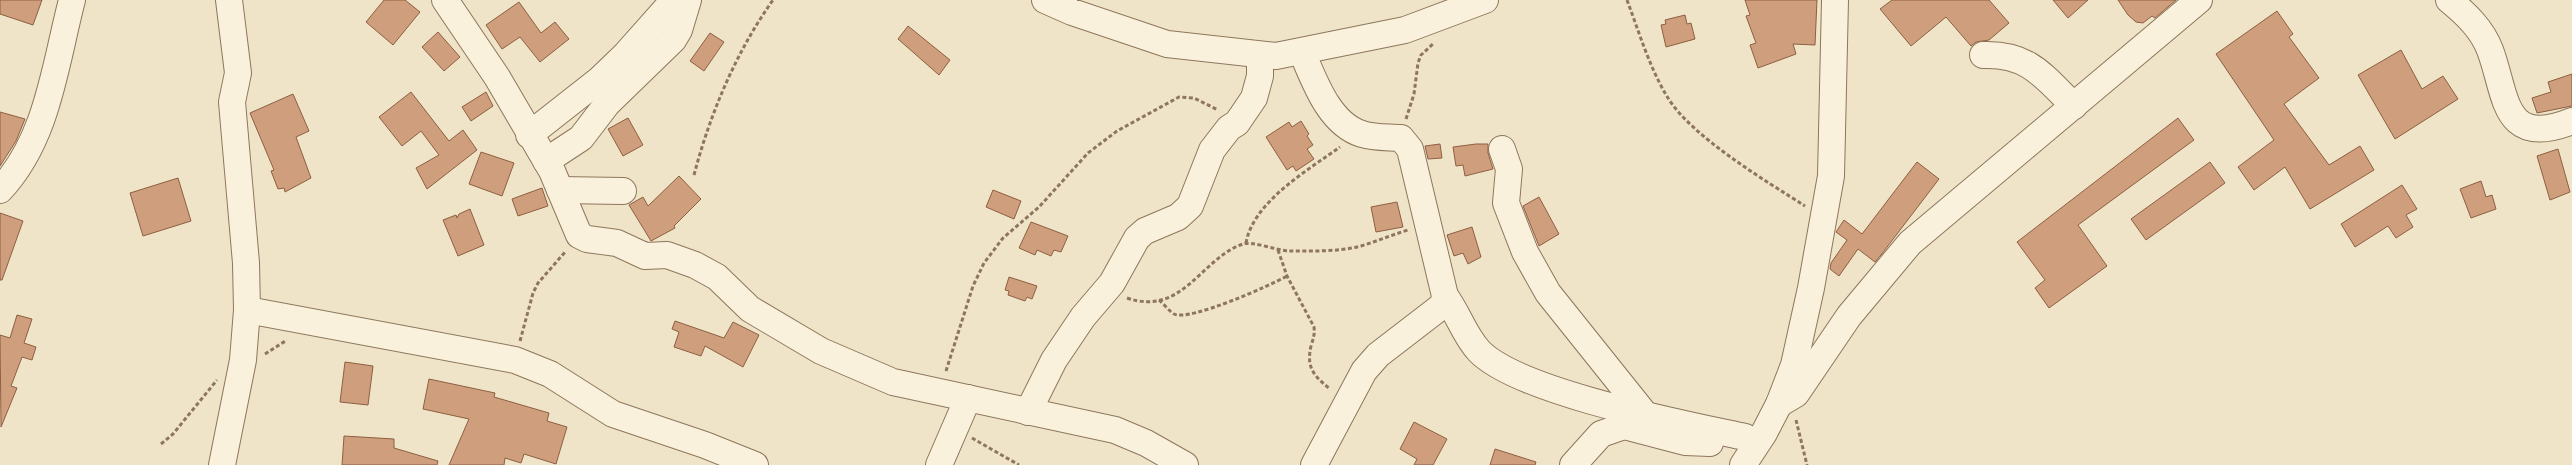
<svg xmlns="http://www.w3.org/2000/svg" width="2572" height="465" font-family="Lora,serif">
  <rect width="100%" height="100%" fill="#f0e4c8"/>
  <g fill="#cf9f7d" stroke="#8d5f41">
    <polygon points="0,0 42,0 33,25 0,14"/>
    <polygon points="384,0 405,0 420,12 393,45 366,22"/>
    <polygon points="1745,0 1817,0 1815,45 1793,44 1796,54 1758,68 1750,45 1756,43 1746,16 1750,15"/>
    <polygon points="1892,0 1989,0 2009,23 1989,40 1976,42 1971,46 1946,17 1911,46 1880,9"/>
    <polygon points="2053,0 2088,0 2068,18"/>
    <polygon points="2118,0 2176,0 2155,18 2152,16 2143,23 2136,22 2128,15"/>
    <polygon points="519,2 541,33 555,22 569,39 540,62 520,37 502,49 486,25"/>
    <polygon points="2277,11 2293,34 2289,37 2319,78 2284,104 2329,165 2360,146 2374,170 2310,209 2285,167 2254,190 2238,167 2274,140 2216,54"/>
    <polygon points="1685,15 1687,24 1691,23 1695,39 1666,47 1661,25 1666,24 1665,20"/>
    <polygon points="908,26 950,60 939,75 898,39"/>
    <polygon points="438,32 460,57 444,71 422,47"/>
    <polygon points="710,33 724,42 704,71 690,61"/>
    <polygon points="2401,50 2422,89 2443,76 2458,99 2395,139 2358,75"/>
    <polygon points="2572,74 2572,106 2537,113 2532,98 2551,92 2548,82"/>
    <polygon points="411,92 449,141 463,130 477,150 427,189 416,168 439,155 421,131 402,146 379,117"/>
    <polygon points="486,92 493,106 471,121 462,107"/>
    <polygon points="293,94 309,131 296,137 311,178 285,192 284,188 278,189 271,171 274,170 250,113"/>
    <polygon points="0,112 25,119 16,141 0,166"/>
    <polygon points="628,118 643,145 623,156 608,129"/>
    <polygon points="2178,118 2194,140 2078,225 2107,266 2049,308 2035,288 2045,280 2017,242"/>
    <polygon points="1301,121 1309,134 1307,136 1313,145 1307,149 1314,159 1296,171 1293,166 1287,170 1266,137 1289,122 1292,127"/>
    <polygon points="1440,144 1442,158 1428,159 1425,146"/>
    <polygon points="1476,144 1488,144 1488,153 1493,169 1465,176 1463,165 1456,166 1453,147"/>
    <polygon points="2558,149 2570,192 2550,200 2537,156"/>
    <polygon points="481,152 514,163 502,196 469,184"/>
    <polygon points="1917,162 1939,179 1881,255 1875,262 1858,249 1839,276 1830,269 1831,263 1847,240 1836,232 1844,220 1862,234"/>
    <polygon points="2210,162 2225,183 2146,240 2131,219"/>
    <polygon points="679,176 701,199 674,226 675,228 651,241 629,205 643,197 648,206"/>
    <polygon points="178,178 191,221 143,236 130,193"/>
    <polygon points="2481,181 2486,197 2492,195 2496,209 2471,218 2460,189"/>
    <polygon points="2402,185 2417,209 2406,215 2413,227 2396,238 2388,226 2355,247 2341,224"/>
    <polygon points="542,188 548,206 518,216 512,199"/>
    <polygon points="993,190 1021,201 1014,219 986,207"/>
    <polygon points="1539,197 1559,234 1539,246 1523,206"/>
    <polygon points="1397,202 1403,227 1376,232 1371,207"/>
    <polygon points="470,209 484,245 458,256 443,220 456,215 457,218 459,214"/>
    <polygon points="0,213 23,221 2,280 0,280"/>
    <polygon points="1031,222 1068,236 1061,252 1054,250 1051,256 1037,250 1035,255 1019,248"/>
    <polygon points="1472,227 1481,257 1468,264 1463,253 1454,256 1447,235"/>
    <polygon points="1009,277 1037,286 1032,299 1027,297 1025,301 1008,295 1009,291 1005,290"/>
    <polygon points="17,315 32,319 24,343 36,347 32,360 22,357 11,386 17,388 1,427 0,335 10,338"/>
    <polygon points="675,321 724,338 733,322 759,335 743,367 705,346 701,356 674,347 679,332 672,329"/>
    <polygon points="345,362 373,366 368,405 340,402"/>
    <polygon points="429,379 495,393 494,397 549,413 547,421 567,427 556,464 524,454 521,463 505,458 504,465 449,465 469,419 423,409"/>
    <polygon points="1414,422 1447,439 1433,465 1414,465 1417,459 1400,449"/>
    <polygon points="344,436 394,439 394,448 438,461 437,465 342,465"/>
    <polygon points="1495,449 1536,462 1535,465 1490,465"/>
  </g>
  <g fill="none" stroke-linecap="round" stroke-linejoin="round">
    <g stroke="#8d765c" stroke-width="28">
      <g id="minor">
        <polyline points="445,0 497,77 552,171 579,235 587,239 617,243 645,256 667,255 695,265 717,277 750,309 821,351 893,382 1115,430 1146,443 1185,465"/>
        <polyline points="1045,0 1072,12 1167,44 1276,56 1405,30 1485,0"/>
        <path d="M2449 0C2466 14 2482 29 2490 50 2507 95 2502 149 2572 121"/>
        <path d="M1302 52C1314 80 1329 124 1362 134 1374 138 1388 137 1401 138L1410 149 1445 296 1443 305 1378 355 1364 371 1314 465"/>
        <path d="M1983 55C2029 53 2044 77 2074 106"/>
        <polyline points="529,135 599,80 626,54 674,0"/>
        <polyline points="1502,149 1509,169 1506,203 1525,252 1548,293 1644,413"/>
        <polyline points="546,161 581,138 607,104 673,40 679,30 688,0"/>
        <path d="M0 190C48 139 55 65 72 0"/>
        <polyline points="560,190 623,191"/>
        <path d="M1445 296C1458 313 1464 335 1479 351 1518 392 1685 424 1745 437"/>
        <polyline points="247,310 515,360 550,374 613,414 705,445 755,465"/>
        <polyline points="1779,404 1796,394 1849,316 1910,243 2199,0"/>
        <polyline points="1028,412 1054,360 1083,317 1112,283 1137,238 1145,231 1178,217 1190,206 1212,150 1229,128 1237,123 1254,98 1260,76 1260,55"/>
        <polyline points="222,465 243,360 247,310 246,263 232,102 238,73 229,0"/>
        <polyline points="939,465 968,398"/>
        <polyline points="1573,465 1601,434 1624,426 1685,442 1710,443"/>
        <polyline points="1743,465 1764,433 1779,404 1794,365 1811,288 1831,176 1835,0"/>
      </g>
    </g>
    <g stroke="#8d765c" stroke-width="3" stroke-dasharray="4 2.5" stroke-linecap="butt">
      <path d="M1627 0C1639 32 1650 69 1668 98 1692 137 1766 181 1805 206"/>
      <polyline points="1406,119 1414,94 1418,63 1421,55 1434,43"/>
      <path d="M694 175C710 114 736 52 773 0"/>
      <path d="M1246 243C1253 202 1308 170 1340 147"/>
      <path d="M1278 250 1287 276 1314 327C1315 335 1313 339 1311 346 1306 368 1314 376 1330 389"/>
      <path d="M1127 298C1183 317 1201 258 1243 244 1252 241 1276 250 1288 251 1311 251 1338 252 1361 246 1377 241 1392 235 1408 230"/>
      <path d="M1159 300C1164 304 1169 311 1174 314 1189 322 1271 285 1287 276"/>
      <polyline points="520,341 533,293 538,283 566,251"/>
      <polyline points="265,354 287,340"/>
      <polyline points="946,371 973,286 984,263 1003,238 1039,207 1088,153 1117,131 1179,97 1194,98 1218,110"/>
      <polyline points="1796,420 1807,465"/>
      <polyline points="972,438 1019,465"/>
      <polyline points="161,444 173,434 217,380"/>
    </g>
    <use href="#minor" stroke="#faf1dc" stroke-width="26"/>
  </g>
</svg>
